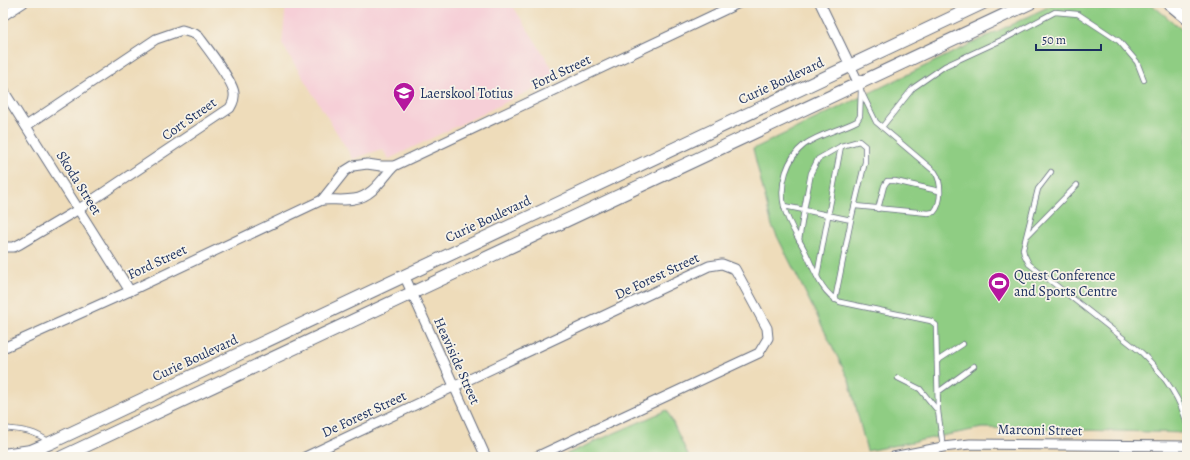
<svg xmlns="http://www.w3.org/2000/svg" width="1190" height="460" font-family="Alegreya,serif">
  <rect width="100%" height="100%" fill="#f7f3e8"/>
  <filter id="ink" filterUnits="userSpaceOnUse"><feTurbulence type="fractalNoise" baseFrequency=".025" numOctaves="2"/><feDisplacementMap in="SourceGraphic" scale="8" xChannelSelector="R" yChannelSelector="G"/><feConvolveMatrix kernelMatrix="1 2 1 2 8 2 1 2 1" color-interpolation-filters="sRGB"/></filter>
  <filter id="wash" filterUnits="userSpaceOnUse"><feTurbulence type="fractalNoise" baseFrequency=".012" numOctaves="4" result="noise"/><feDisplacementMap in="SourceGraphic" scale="16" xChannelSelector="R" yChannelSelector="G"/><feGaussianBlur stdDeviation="0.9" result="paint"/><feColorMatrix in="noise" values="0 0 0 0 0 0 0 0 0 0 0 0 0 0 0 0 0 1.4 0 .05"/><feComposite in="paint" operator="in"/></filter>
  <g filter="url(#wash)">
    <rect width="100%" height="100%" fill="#eedcba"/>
    <polygon fill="#f6cfd7" points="286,3 511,3 558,77 389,159 382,149 353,159 282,44"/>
    <g fill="#8fcd83" stroke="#557e70">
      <polygon points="1056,3 1150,3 1187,34 1187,433 1043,429 1041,431 1039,429 982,428 867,451 849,380 772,226 753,149"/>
      <polygon points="667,410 689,457 560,457"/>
    </g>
  </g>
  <g filter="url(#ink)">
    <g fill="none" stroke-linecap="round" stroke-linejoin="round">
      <g stroke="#656c7e" stroke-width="6">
        <g id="lane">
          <path d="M861 89 860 116 857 121C840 130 819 134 804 145 787 158 779 185 784 206 787 222 798 237 805 251 814 269 821 293 840 302L931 321 936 325 938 411 943 447"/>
          <polyline points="882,127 913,88 945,66 1006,38 1055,12 1078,14 1119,41 1137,62 1144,80"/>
          <path d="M1051 172 1038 189 1023 249 1024 254 1029 264 1142 353C1162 373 1181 398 1187 425"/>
          <polyline points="784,206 804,210 799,240"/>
          <path d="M855 206 928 213 934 212C942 203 942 182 935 172L876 122 861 91"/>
          <polyline points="878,209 884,186 887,181 895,181 939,191"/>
          <polyline points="1027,236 1077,185"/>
          <polyline points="817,276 841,146"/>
          <polyline points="835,300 851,220 865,162 865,146 859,141 841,146 818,159 811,173 804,210 851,220"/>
          <polyline points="937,361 963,344"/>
          <polyline points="898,378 920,389 938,411"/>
          <polyline points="938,392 974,366"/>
          <path d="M3 428C21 430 34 430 49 442"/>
        </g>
      </g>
      <g stroke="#656c7e" stroke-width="11">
        <g id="street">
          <polyline points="820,3 859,84"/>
          <polyline points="3,16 23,3"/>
          <polyline points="3,90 130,291"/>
          <path d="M322 200C332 199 343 201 354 199 372 197 383 178 394 166"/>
          <path d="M3 247H14L20 244 79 209 230 108C233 103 235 99 234 93 233 81 208 49 199 37L195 34 182 30 156 39 26 126"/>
          <polyline points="404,275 486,457"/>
          <polyline points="3,348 130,291 322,200 345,171 353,166 367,164 381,166 394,166 739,3"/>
          <polyline points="305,457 709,266 722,264 735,269 767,328 768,338 759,353 536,457"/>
          <polyline points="893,457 943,447 970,444 1187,446"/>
        </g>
      </g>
      <g stroke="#656c7e" stroke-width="14">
        <g id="secondary">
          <polyline points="1169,3 1187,18"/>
          <polyline points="3,455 31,451 50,443 983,3"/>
          <polyline points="62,457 1030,3"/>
        </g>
      </g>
      <use href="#lane" stroke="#fff" stroke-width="4.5"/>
      <use href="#street" stroke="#fff" stroke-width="9"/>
      <use href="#secondary" stroke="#fff" stroke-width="12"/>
    </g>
  </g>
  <defs>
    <g id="school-pin" transform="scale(1.15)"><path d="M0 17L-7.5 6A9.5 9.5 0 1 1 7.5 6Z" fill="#b5179e" stroke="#f7f3e8"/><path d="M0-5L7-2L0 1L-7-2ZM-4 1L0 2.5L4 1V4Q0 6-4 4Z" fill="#fff"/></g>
    <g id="stadium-pin" transform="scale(1.15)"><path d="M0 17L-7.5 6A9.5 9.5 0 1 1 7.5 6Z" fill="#b5179e" stroke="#f7f3e8"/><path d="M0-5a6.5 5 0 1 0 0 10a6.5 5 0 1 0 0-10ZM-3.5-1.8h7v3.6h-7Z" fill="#fff"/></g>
  </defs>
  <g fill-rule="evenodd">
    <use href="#school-pin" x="404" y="93"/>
    <use href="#stadium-pin" x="999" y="283"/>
  </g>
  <g text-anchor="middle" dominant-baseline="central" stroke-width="3.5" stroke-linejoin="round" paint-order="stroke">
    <g font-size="14" fill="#1b2f5e" stroke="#f7f3e8">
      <text transform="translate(561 72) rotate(-25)">Ford Street</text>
      <text transform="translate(781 81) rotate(-25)">Curie Boulevard</text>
      <text transform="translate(189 119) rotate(-35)">Cort Street</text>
      <text transform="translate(79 183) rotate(58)">Skoda Street</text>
      <text transform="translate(488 219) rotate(-25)">Curie Boulevard</text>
      <text transform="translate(157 262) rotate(-25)">Ford Street</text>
      <text transform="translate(657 276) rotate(-25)">De Forest Street</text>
      <text transform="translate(195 358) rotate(-25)">Curie Boulevard</text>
      <text transform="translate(457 361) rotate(66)">Heaviside Street</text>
      <text transform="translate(364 414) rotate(-25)">De Forest Street</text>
      <text transform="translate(1040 430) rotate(1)">Marconi Street</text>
    </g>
    <g font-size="14" fill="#1b2f5e" stroke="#f7f3e8" text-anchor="start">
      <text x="420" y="93">Laerskool Totius</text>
      <text x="1014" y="275">Quest Conference<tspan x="1014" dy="16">and Sports Centre</tspan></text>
    </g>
  </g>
  <rect width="1190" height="460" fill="none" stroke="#f7f3e8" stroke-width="16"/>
  <path d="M1036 44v6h65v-6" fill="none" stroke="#1b2f5e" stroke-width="2"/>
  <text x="1042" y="44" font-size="12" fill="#1b2f5e" stroke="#f7f3e8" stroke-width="3" paint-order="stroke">50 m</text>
</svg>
